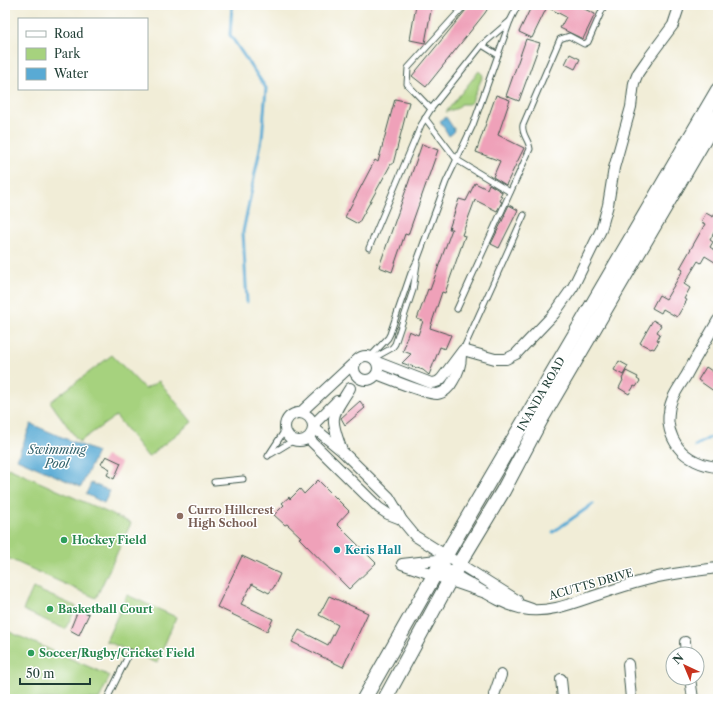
<svg xmlns="http://www.w3.org/2000/svg" width="723" height="704" font-family="'Libre Caslon Text',serif">
  <rect width="100%" height="100%" fill="#fff"/>
  <filter id="ink" filterUnits="userSpaceOnUse"><feTurbulence type="fractalNoise" baseFrequency=".025" numOctaves="2"/><feDisplacementMap in="SourceGraphic" scale="8" xChannelSelector="R" yChannelSelector="G"/><feConvolveMatrix kernelMatrix="1 2 1 2 8 2 1 2 1" color-interpolation-filters="sRGB"/></filter>
  <filter id="wash" filterUnits="userSpaceOnUse"><feTurbulence type="fractalNoise" baseFrequency=".012" numOctaves="4" result="noise"/><feDisplacementMap in="SourceGraphic" scale="16" xChannelSelector="R" yChannelSelector="G"/><feGaussianBlur stdDeviation="0.9" result="paint"/><feColorMatrix in="noise" values="0 0 0 0 0 0 0 0 0 0 0 0 0 0 0 0 0 1.4 0 .05"/><feComposite in="paint" operator="in"/></filter>
  <g filter="url(#wash)">
    <rect width="100%" height="100%" fill="#f1edd7"/>
    <g fill="#a6d27e" stroke="#628859">
      <path d="M479 71 483 75C481 81 473 97 472 102L468 104H461L458 108 446 112Z"/>
      <polygon points="112,355 145,389 159,381 192,422 148,457 116,416 79,442 50,402"/>
      <polygon points="8,468 131,523 96,598 5,557 5,475"/>
      <polygon points="33,588 77,607 65,629 23,610"/>
      <polygon points="127,595 176,617 157,663 106,641"/>
      <polygon points="5,630 110,676 99,699 5,699"/>
    </g>
    <g fill="#59aad4" stroke="#3c7484">
      <polygon points="446,117 454,129 453,133 449,136 440,121"/>
      <polygon points="31,424 97,452 81,487 17,459"/>
      <polygon points="91,483 110,491 104,503 86,494"/>
    </g>
    <g fill="none" stroke-linecap="round" stroke-linejoin="round">
      <g stroke="#59aad4" stroke-width="3">
        <polyline points="232,5 230,35 266,88 262,139 243,232 247,302"/>
        <polyline points="695,446 718,433"/>
        <polyline points="553,532 593,504"/>
      </g>
    </g>
    <g id="blocks">
      <g fill="#efa1b9">
        <polygon points="416,5 432,5 425,43 410,40"/>
        <polygon points="470,5 490,5 485,13 426,87 412,76"/>
        <polygon points="532,5 576,5 595,14 583,39 560,28 566,17 547,7 532,38 519,32"/>
        <polygon points="526,39 540,43 519,101 506,96"/>
        <polygon points="570,54 580,59 575,69 565,64"/>
        <polygon points="496,95 510,100 498,135 524,148 506,185 493,177 500,161 476,152"/>
        <polygon points="395,99 409,102 393,164 391,164 358,224 345,217 375,160 378,162"/>
        <polygon points="422,144 438,150 408,235 405,234 392,272 379,267"/>
        <polygon points="475,183 487,189 489,184 502,192 500,196 502,197 500,201 502,202 497,211 475,200 462,235 465,236 445,293 442,292 430,328 451,335 445,349 440,347 429,375 423,370 402,363 411,354 403,351 406,343 405,342 409,331 418,335 423,321 417,319 428,289 430,290 452,229 449,229 459,199 466,201"/>
        <polygon points="509,205 518,210 499,248 491,244 505,215 504,215"/>
        <polygon points="718,208 718,225 710,240 713,242 710,247 718,253 718,264 705,256 701,263 698,261 684,284 690,288 684,299 687,300 677,317 663,309 661,313 652,308 659,295 666,299 683,270 680,268 705,224 701,222 706,213 713,217"/>
        <polygon points="653,320 661,325 657,332 660,334 657,340 659,341 654,349 652,348 651,349 640,343"/>
        <polygon points="619,361 628,366 623,375 614,370"/>
        <polygon points="706,367 718,375 718,394 698,380"/>
        <polygon points="626,371 638,377 637,379 640,381 636,387 634,386 629,394 619,388 623,380 622,379"/>
        <polygon points="360,401 365,408 345,425 341,418"/>
        <polygon points="106,456 121,463 114,479 107,475 110,469 101,464"/>
        <polygon points="318,480 349,511 337,524 376,563 349,589 299,538 301,537 287,524 285,525 274,515 284,505 282,503 289,497 290,499 300,489 304,494"/>
        <polygon points="242,556 280,574 274,587 269,593 252,584 241,604 273,619 267,631 217,607"/>
        <polygon points="329,596 368,613 343,667 292,642 299,630 328,645 338,625 319,615"/>
        <polygon points="78,610 89,614 79,635 70,630"/>
      </g>
    </g>
  </g>
  <g filter="url(#ink)">
    <use href="#blocks" fill-opacity="0" stroke="#3e574c" stroke-width="1"/>
    <g fill="none" stroke-linecap="round" stroke-linejoin="round">
      <g stroke="#3e574c" stroke-width="7">
        <g id="service">
          <polyline points="482,45 498,55"/>
          <polyline points="431,109 407,84 408,68 465,5"/>
          <polyline points="425,118 457,160 510,192"/>
          <polyline points="369,248 421,125 431,109 482,45 510,21"/>
          <path d="M457 309 530 149C529 140 521 134 523 125L560 39 569 36 584 44 588 42 603 8 596 5"/>
          <polyline points="463,350 524,215"/>
          <polyline points="371,356 388,338 390,334 411,273 417,261 446,182 473,125 510,21 518,5"/>
          <polyline points="374,358 392,348 395,344 413,290 417,264"/>
          <polyline points="271,454 294,440"/>
          <polyline points="268,456 285,430"/>
          <polyline points="214,482 243,479"/>
          <polyline points="107,699 130,652"/>
        </g>
      </g>
      <g stroke="#3e574c" stroke-width="12">
        <g id="minor">
          <path d="M718 320C707 339 696 357 686 376 679 387 670 399 669 412 667 424 671 437 678 447 687 459 703 466 718 467"/>
          <circle cx="366" cy="368" r="12"/>
          <path d="M377 362 431 383C436 383 439 382 442 378L463 350 495 359H506L516 354 554 314 573 287 601 230 608 205 614 168 631 107 634 83 638 73 647 60 673 25 678 10"/>
          <path d="M377 374C391 379 424 394 437 394 444 393 450 387 453 381 459 372 461 365 461 355"/>
          <circle cx="299" cy="427" r="14"/>
          <polyline points="300,413 356,361"/>
          <polyline points="313,425 337,401"/>
          <polyline points="313,427 342,451 389,497 395,507 401,519 415,536 517,600"/>
          <polyline points="308,438 379,508 388,514 401,519"/>
          <path d="M341 448C329 415 332 417 350 388"/>
          <path d="M532 609 402 564 437 560C446 572 461 578 474 586 489 595 505 605 523 609 549 614 576 602 600 594 615 589 631 584 646 580 670 573 694 571 718 568"/>
          <polyline points="685,642 686,654"/>
          <polyline points="628,664 631,699"/>
          <polyline points="690,678 693,699"/>
          <polyline points="561,679 563,699"/>
          <polyline points="495,699 494,695 501,675"/>
        </g>
      </g>
      <g stroke="#3e574c" stroke-width="16">
        <g id="secondary">
          <polyline points="364,699 440,565 718,90"/>
          <polyline points="385,699 453,574 503,491 540,421 718,116"/>
        </g>
      </g>
      <use href="#service" stroke="#fff" stroke-width="5"/>
      <use href="#minor" stroke="#fff" stroke-width="10"/>
      <use href="#secondary" stroke="#fff" stroke-width="14"/>
    </g>
  </g>
  <circle fill="#8d6e63" stroke="#fff" stroke-width="1.5" cx="180" cy="516" r="4"/>
  <g fill="#2e9e5b" stroke="#fff" stroke-width="1.5">
    <circle cx="64" cy="540" r="4"/>
    <circle cx="50" cy="609" r="4"/>
    <circle cx="31" cy="653" r="4"/>
  </g>
  <circle fill="#0f9aa8" stroke="#fff" stroke-width="1.5" cx="337" cy="550" r="4"/>
  <g text-anchor="middle" dominant-baseline="central" stroke-width="3" stroke-linejoin="round" paint-order="stroke">
    <g font-size="11" fill="#1f3d34" stroke="#fff">
      <text transform="translate(541 394) rotate(-60)">INANDA ROAD</text>
      <text transform="translate(591 584) rotate(-16)">ACUTTS DRIVE</text>
    </g>
    <g font-size="11" font-weight="bold" fill="#785e54" stroke="#fff" text-anchor="start">
      <text x="188" y="510">Curro Hillcrest<tspan x="188" dy="13">High School</tspan></text>
    </g>
    <g font-size="11" font-weight="bold" fill="#27864d" stroke="#fff" text-anchor="start">
      <text x="72" y="540">Hockey Field</text>
      <text x="58" y="609">Basketball Court</text>
      <text x="39" y="653">Soccer/Rugby/Cricket Field</text>
    </g>
    <g font-size="11" font-weight="bold" fill="#0d838f" stroke="#fff" text-anchor="start">
      <text x="345" y="550">Keris Hall</text>
    </g>
    <g font-size="12" font-style="italic" fill="#33636c" stroke="#fff">
      <text x="57" y="449">Swimming<tspan x="57" dy="14">Pool</tspan></text>
    </g>
  </g>
  <rect width="723" height="704" fill="none" stroke="#fff" stroke-width="20"/>
  <rect x="18" y="18" width="130" height="72" fill="#ffffff" stroke="#a5b1ae"/>
  <rect x="26" y="31" width="20" height="6" fill="#ffffff" stroke="#a5b1ae"/>
  <text x="54" y="38" font-size="12" fill="#1f3d34">Road</text>
  <rect x="26" y="48" width="20" height="12" fill="#a6d27e" stroke="#a5b1ae"/>
  <text x="54" y="58" font-size="12" fill="#1f3d34">Park</text>
  <rect x="26" y="68" width="20" height="12" fill="#59aad4" stroke="#a5b1ae"/>
  <text x="54" y="78" font-size="12" fill="#1f3d34">Water</text>
  <g transform="translate(685 666) rotate(316)"><circle r="19" fill="#ffffff" stroke="#a5b1ae"/>
  <path d="M0-3L7 15L0 10L-7 15Z" fill="#c8321e"/>
  <text y="-6" font-size="11" font-weight="bold" text-anchor="middle" fill="#1f3d34">N</text>
  </g>
  <path d="M20 678v6h70v-6" fill="none" stroke="#1f3d34" stroke-width="2"/>
  <text x="26" y="678" font-size="12" fill="#1f3d34" stroke="#ffffff" stroke-width="3" paint-order="stroke">50 m</text>
</svg>
